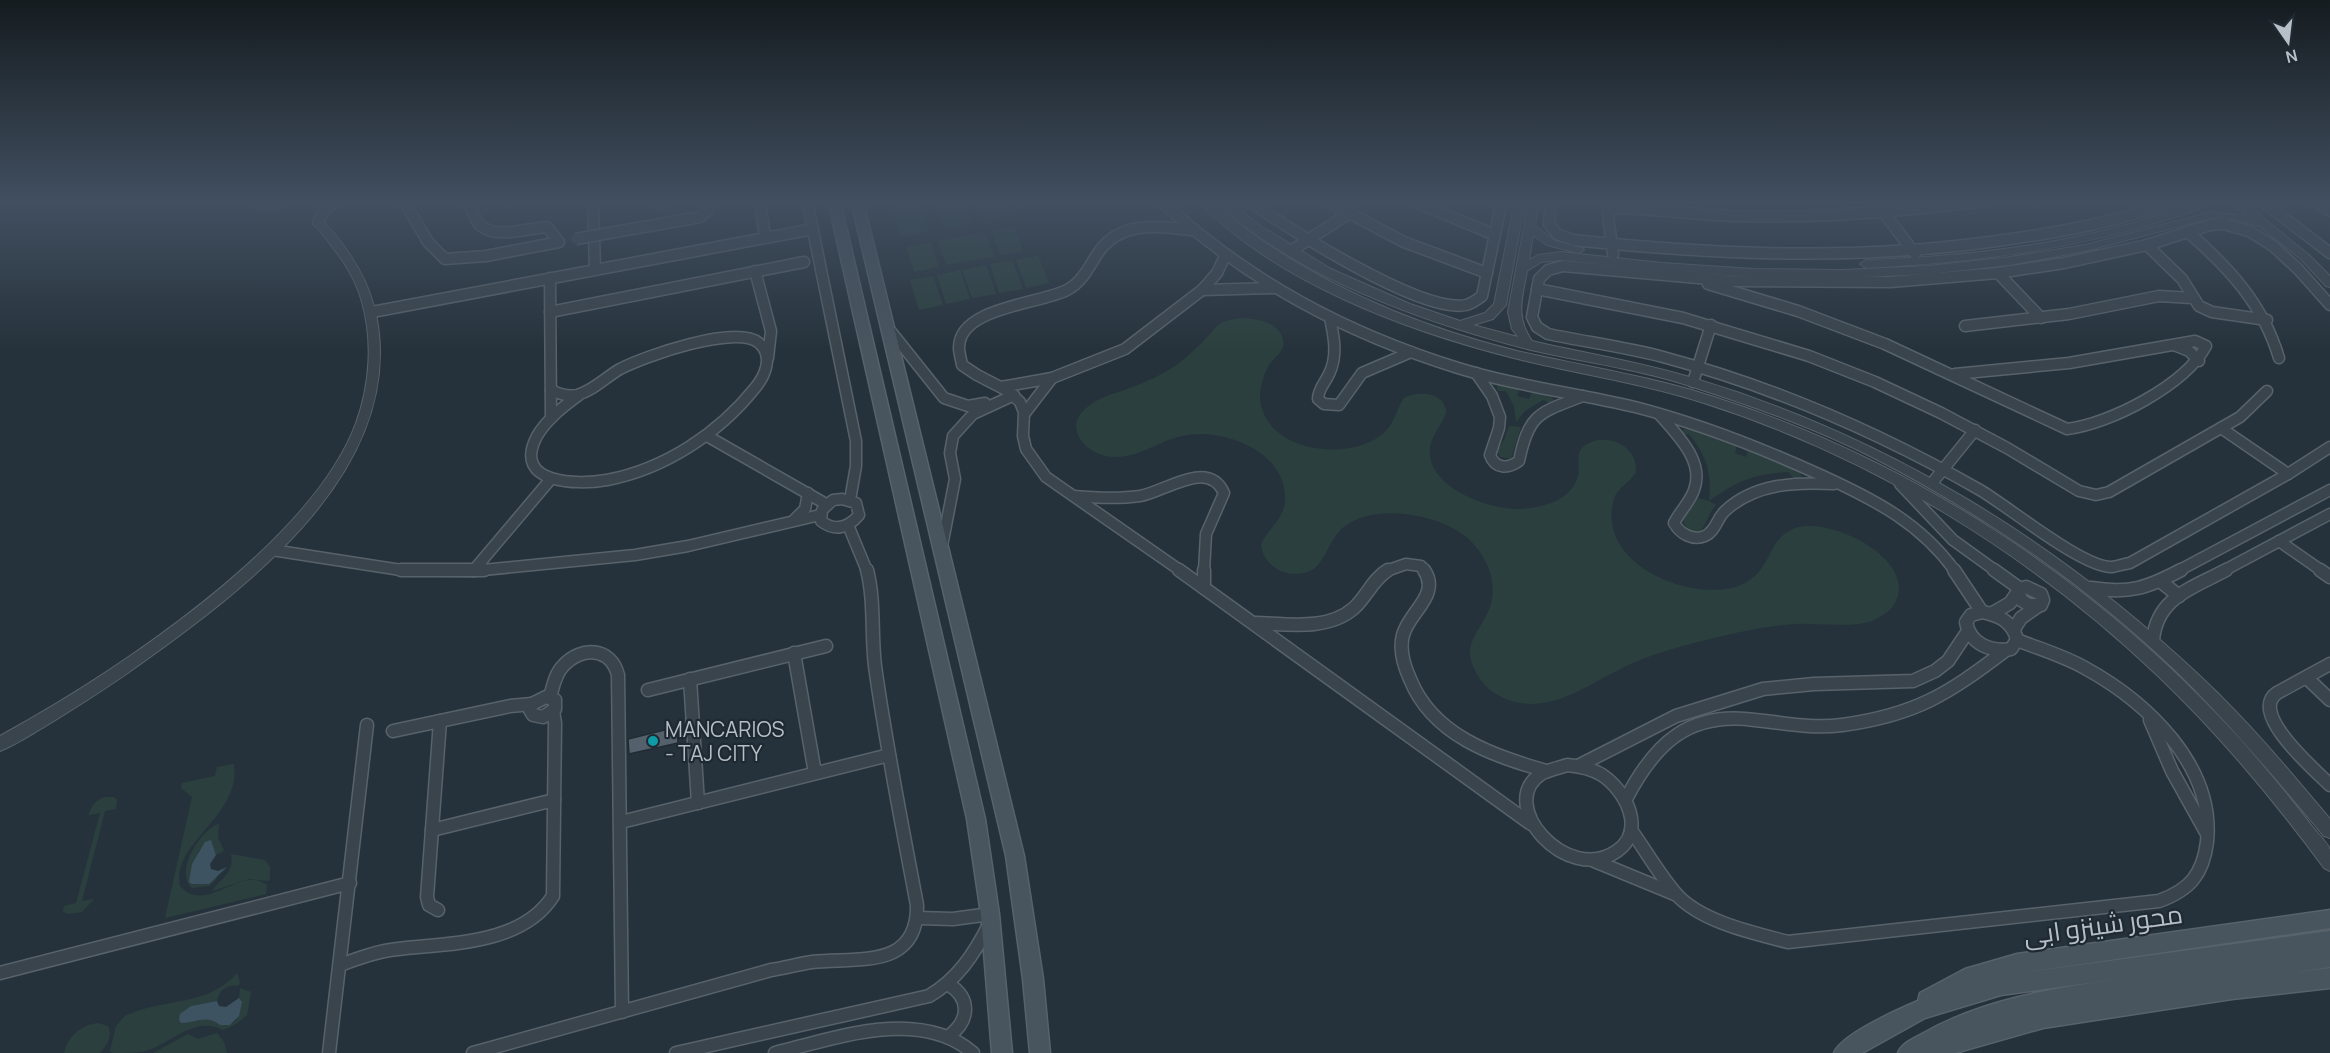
<svg xmlns="http://www.w3.org/2000/svg" width="2330" height="1053" font-family="Manrope,Cairo,sans-serif">
  <rect width="100%" height="100%" fill="#26323b"/>
  <g fill="#2b403e">
    <polygon points="920,201 929,232 900,237 892,206"/>
    <polygon points="935,201 965,201 972,224 944,229"/>
    <polygon points="978,201 1008,201 1014,217 986,222"/>
    <polygon points="1015,227 1023,251 1000,255 992,231"/>
    <polygon points="985,232 994,257 946,265 938,241"/>
    <polygon points="931,242 939,267 914,272 906,247"/>
    <polygon points="1038,255 1049,283 1026,288 1016,260"/>
    <polygon points="1012,260 1023,289 999,293 990,264"/>
    <polygon points="986,265 996,294 972,298 962,270"/>
    <polygon points="960,270 970,299 946,304 937,275"/>
    <polygon points="933,276 943,305 919,310 910,280"/>
    <path d="M1240 318C1254 319 1273 320 1281 334 1289 351 1275 355 1269 365 1262 377 1257 396 1262 409 1276 453 1347 460 1380 436 1395 425 1395 412 1404 398 1416 391 1443 391 1446 410 1447 417 1431 436 1430 447 1424 487 1491 511 1522 509 1544 507 1571 501 1578 476 1581 466 1574 454 1584 446 1605 431 1638 445 1636 472 1629 484 1616 488 1613 502 1599 563 1683 599 1732 588 1775 577 1763 539 1796 528 1831 516 1923 562 1893 606 1890 611 1879 618 1872 621 1852 628 1817 623 1794 624 1765 626 1738 632 1710 639 1685 645 1659 652 1635 662 1590 681 1546 723 1496 694 1486 688 1480 680 1475 670 1460 643 1484 628 1491 604 1498 578 1484 551 1464 535 1433 512 1363 501 1337 534 1328 545 1323 565 1310 571 1288 580 1263 567 1261 544 1268 529 1285 518 1285 500 1287 452 1226 429 1187 435 1160 439 1141 458 1113 457 1089 456 1062 430 1085 409 1097 397 1115 394 1130 388 1146 382 1162 375 1175 366 1187 357 1199 346 1209 335 1212 332 1215 327 1218 325 1224 321 1233 319 1240 318Z"/>
    <polygon points="1502,384 1520,388 1517,396 1529,399 1533,390 1549,394 1554,400 1551,404 1543,400 1525,411 1516,422 1514,406 1506,391 1498,391 1497,386"/>
    <polygon points="1509,426 1521,427 1511,459 1500,457 1497,451 1505,438"/>
    <path d="M1689 428 1737 443 1735 453 1746 457 1749 448 1798 470 1802 477 1795 479 1788 472C1754 474 1737 481 1709 501L1716 505C1708 513 1706 529 1697 533L1688 531 1682 519 1698 498 1709 501C1712 473 1707 456 1689 434L1682 435 1679 431Z"/>
    <path d="M234 764C241 817 171 842 180 886 207 916 241 864 267 885L266 894 165 918 192 797 181 788 182 783 215 776 217 767Z"/>
    <path d="M105 797H114L117 800 116 809 105 811 82 901 94 899 82 912 67 914 63 911 64 906 76 903 100 813 89 815C91 805 96 800 105 797Z"/>
    <path d="M219 824 218 837 224 851 216 855 211 840 198 852 217 878 227 869 209 886 192 888C174 871 201 829 219 824Z"/>
    <path d="M231 854 265 860 270 867V879L268 881 249 879 212 891C221 879 235 872 231 854Z"/>
    <path d="M237 973 240 983 238 986C228 984 219 990 217 1001L191 1006 186 1023C199 1018 209 1017 220 1025H230L236 1021 242 1002 239 998 240 988 251 992 247 1015 236 1024 223 1030C197 1015 170 1043 146 1051 135 1053 124 1053 113 1053L110 1051 116 1026 125 1016C161 998 209 1007 237 973Z"/>
    <path d="M98 1023 108 1026C113 1037 107 1045 100 1053H64C68 1036 81 1025 98 1023Z"/>
    <polygon points="217,1033 224,1042 227,1053 153,1053 188,1034 198,1039"/>
  </g>
  <g fill="#3d5362">
    <polygon points="211,840 216,855 210,864 211,869 218,871 227,867 209,884 192,884 189,882 192,864 205,842"/>
    <path d="M239 998 242 1002 239 1016 230 1025H220C205 1014 197 1023 181 1023L179 1020 180 1014 191 1006 217 1001 219 1006 226 1007Z"/>
  </g>
  <polygon fill="#54616c" stroke="#212b33" stroke-width="1.5" points="677,727 678,743 629,754 628,739"/>
  <g fill="none" stroke-linecap="round" stroke-linejoin="round">
    <g stroke="#58626a" stroke-width="13">
      <g id="minor-far1">
        <path d="M404 201 428 242 445 259 486 256 559 242 547 227C529 228 497 239 481 226 474 220 472 209 468 201"/>
        <polyline points="593,201 595,269"/>
        <polyline points="659,201 659,205"/>
        <polyline points="760,201 765,237"/>
        <polyline points="807,201 856,441 856,466 850,500"/>
        <path d="M1161 201C1248 281 1345 333 1458 368 1516 386 1576 393 1635 407 1701 424 1764 449 1825 477 1877 501 1921 524 1955 571"/>
        <path d="M1249 201C1288 228 1421 314 1466 305 1471 304 1478 299 1482 296L1502 201"/>
        <polyline points="1326,201 1404,242 1487,273"/>
        <polyline points="1413,201 1495,235"/>
        <path d="M1551 201 1549 224 1557 234 1573 240C1717 255 1860 261 2004 240 2061 232 2118 222 2172 201"/>
        <polyline points="1875,201 1915,254"/>
        <polyline points="2262,201 2330,253"/>
        <polyline points="2316,201 2330,211"/>
        <polyline points="318,222 324,210 336,201"/>
        <path d="M2188 232C2229 268 2263 304 2279 358"/>
        <polyline points="609,233 700,217 708,210 707,201"/>
        <polyline points="2147,245 2182,279 2199,306 2212,312 2267,320"/>
        <polyline points="1291,251 1348,214"/>
        <path d="M1613 254 1608 215 1610 211 1617 208C1657 209 1696 215 1736 216 1819 218 1901 212 1983 201"/>
        <polyline points="755,271 771,331 768,358"/>
        <polyline points="1998,273 2041,318"/>
        <polyline points="550,278 551,418"/>
        <path d="M1708 284 1798 311 1885 344 2067 429C2110 424 2185 385 2206 346L2195 341 2069 363 1955 374"/>
        <polyline points="1537,289 1683,318 1809,356 1875,382 1941,413 2007,448 2079,491 2096,495 2109,492 2240,417 2267,391"/>
        <polyline points="1202,290 1274,288"/>
        <path d="M2330 305 2298 269 2273 246 2249 231 2224 224 2210 225 2147 245 2064 263 1998 273 1890 282 1732 281 1563 266 1548 270 1539 279 1532 317 1537 327 1548 334C1586 342 1626 347 1663 357 1775 387 1880 433 1980 490 2009 507 2083 568 2112 567 2118 566 2124 564 2130 563L2288 474 2330 447"/>
        <polyline points="372,312 813,229"/>
        <polyline points="550,312 804,262"/>
        <path d="M1330 318C1334 337 1338 356 1329 374 1325 383 1318 389 1318 399L1324 404 1339 405 1362 373 1411 352"/>
        <polyline points="1965,326 2069,314 2159,296 2192,298"/>
        <polyline points="889,329 944,398 968,406 985,403"/>
        <polyline points="2174,345 2189,351 2199,361"/>
        <path d="M1476 373 1492 396 1500 417 1499 428 1490 455C1495 469 1508 469 1519 461 1529 413 1539 413 1583 396"/>
        <polyline points="1693,382 1711,325"/>
        <polyline points="1001,387 1052,378 1125,349 1202,290 1217,273 1225,256"/>
        <path d="M551 390C559 394 568 397 577 395 593 391 606 377 620 369 645 356 736 324 759 343 774 356 765 376 755 388 719 433 665 469 607 480 579 485 511 485 537 436 547 419 564 406 579 395"/>
        <polyline points="1025,413 1052,378"/>
        <path d="M1660 415C1677 435 1705 461 1694 490 1690 502 1680 511 1674 523 1680 534 1693 541 1705 536 1716 531 1717 518 1725 511 1755 483 1796 482 1834 484"/>
        <polyline points="2221,428 2288,474"/>
        <polyline points="707,436 826,504"/>
        <polyline points="1932,483 1975,430"/>
        <polyline points="1900,484 1953,540 1996,571"/>
        <path d="M1074 496C1096 498 1118 499 1140 496 1165 492 1208 458 1224 493L1206 534 1204 571"/>
        <path d="M842 499 856 503 859 515C848 528 835 532 821 521L822 510 833 500Z"/>
        <polyline points="794,520 805,509 808,493"/>
        <polyline points="848,525 867,571"/>
        <polyline points="2279,541 2322,571"/>
        <polyline points="942,546 955,479 950,453 953,436 973,414 1014,395"/>
        <polyline points="272,550 401,570 473,571 635,555 688,546 820,515"/>
        <polyline points="473,571 550,480"/>
        <path d="M1181 571 1046 477 1026 449 1023 436 1024 412 1020 402 1008 391 977 375 962 365C961 359 959 353 959 347 960 307 1040 304 1067 290 1081 283 1088 269 1096 256 1117 221 1156 225 1191 230"/>
        <polyline points="1386,571 1406,564 1421,566 1425,571"/>
        <polyline points="2178,571 2330,490"/>
        <polyline points="2223,571 2330,514"/>
      </g>
    </g>
    <g stroke="#58626a" stroke-width="15">
      <g id="minor">
        <polyline points="401,570 484,570"/>
        <polyline points="1179,570 1531,824"/>
        <polyline points="1204,570 1204,588"/>
        <path d="M1424 570C1441 595 1409 612 1403 635 1399 650 1404 666 1410 679 1433 736 1492 755 1546 771"/>
        <polyline points="1954,570 1982,612"/>
        <polyline points="1994,570 2019,588"/>
        <polyline points="2320,570 2330,577"/>
        <polyline points="2160,581 2179,596"/>
        <polygon points="2026,587 2041,594 2043,600 2041,605 2029,605 2021,600 2018,590"/>
        <path d="M2091 588C2130 594 2147 588 2181 570"/>
        <path d="M1982 612C1999 615 2013 622 2017 640L2011 649C1990 652 1970 644 1966 622L1971 615Z"/>
        <polyline points="1991,614 2010,603 2017,593"/>
        <path d="M1256 623C1288 624 1328 631 1354 608 1367 596 1373 579 1388 570"/>
        <polyline points="2014,629 2021,618 2038,606"/>
        <path d="M2153 640C2157 597 2193 588 2226 570"/>
        <polyline points="794,653 815,773"/>
        <path d="M2330 664 2277 693C2248 713 2315 770 2330 785"/>
        <polyline points="2307,678 2330,700"/>
        <polyline points="690,679 698,803"/>
        <polyline points="648,690 826,646"/>
        <polygon points="546,697 555,700 555,709 543,717 533,715 530,710 532,704"/>
        <path d="M550 697C553 687 555 674 563 666 581 646 611 647 618 675L622 1012"/>
        <polyline points="2150,720 2172,771 2206,832"/>
        <polyline points="393,731 510,706 532,704"/>
        <path d="M1567 765C1579 766 1591 768 1602 775 1625 790 1647 830 1617 851 1567 886 1495 804 1541 774 1548 770 1559 768 1567 765Z"/>
        <polyline points="1578,766 1676,716 1763,689 1814,684 1913,681 1935,671 1948,661 1968,631"/>
        <path d="M1626 799C1655 743 1689 711 1755 720 1785 723 1812 729 1842 725 1916 715 1948 694 2006 650"/>
        <polyline points="621,822 889,755"/>
        <polyline points="432,830 554,800"/>
        <path d="M1631 830C1646 851 1660 876 1677 895 1702 922 1754 933 1788 942L2159 901C2190 890 2203 874 2207 842 2215 766 2147 702 2085 668 2064 656 2040 649 2017 640"/>
        <polyline points="1592,860 1677,895"/>
        <polyline points="438,910 429,905 427,897 440,721"/>
        <polyline points="918,918 953,919 990,914"/>
        <path d="M340 965C359 958 378 951 398 949 448 943 522 945 553 896L555 723 553 711"/>
        <polyline points="0,973 350,883"/>
        <path d="M948 984C971 998 970 1020 949 1036"/>
        <polyline points="329,1053 367,725"/>
        <path d="M473 1053 771 970C785 968 798 964 812 962 858 957 918 970 917 905 902 825 886 746 875 666 871 634 875 601 867 570"/>
        <path d="M676 1053 929 996C958 979 974 954 989 925"/>
        <path d="M775 1053C835 1038 920 1007 973 1053"/>
      </g>
    </g>
    <g stroke="#58626a" stroke-width="2">
      <g id="tertiary">
        <path d="M245 201H259L271 205 276 201H287C276 216 258 212 245 201Z"/>
        <path d="M1198 201H1210C1299 276 1404 323 1517 351 1582 366 1650 376 1714 397 1915 461 2100 584 2241 740 2266 769 2291 798 2314 829 2319 835 2328 843 2330 850 2330 856 2330 865 2330 871L2324 868C2274 800 2219 734 2157 675 2029 553 1873 457 1704 403 1642 383 1577 374 1514 358 1407 331 1275 282 1198 201Z"/>
        <path d="M1217 201H1229L1259 225 1331 269 1410 304 1460 321 1485 313 1494 304 1515 201H1525L1506 305 1493 319 1473 325 1518 337 1512 329 1508 312 1529 201H1539L1535 226 1555 241 1582 248 1584 250 1578 253 1547 245 1533 235 1529 260 1538 255 1561 252 1662 263 1753 269 1842 270 1928 266 2010 257 2085 245 2211 212 2247 216 2230 201H2242L2309 255 2330 276V287L2326 286 2301 259 2259 226 2237 220 2211 218 2085 251 2010 265 1928 274 1842 278 1753 277 1662 271 1561 260 1541 262 1527 271C1522 299 1515 316 1532 341 1587 354 1642 362 1696 379 1886 436 2057 541 2201 677 2248 721 2289 770 2330 819V838L2324 836C2282 786 2240 736 2194 689 2102 596 1992 519 1876 459 1818 429 1755 407 1693 387 1640 369 1582 362 1527 349 1427 323 1291 276 1217 201Z"/>
        <path d="M2196 201H2209C2197 213 2175 217 2159 222 2064 251 1965 263 1866 268L1860 264 1866 260C1954 257 2041 248 2126 225 2150 218 2174 212 2196 201Z"/>
        <path d="M318 219 322 220C358 258 380 299 380 353 380 485 248 586 150 657 116 682 80 705 44 727 30 735 15 745 0 751V736C111 675 311 545 356 423 370 385 373 341 362 302 353 269 333 248 313 222Z"/>
      </g>
    </g>
    <g stroke="#58626a" stroke-width="3">
      <g id="secondary">
        <polygon points="828,201 840,201 985,819 999,914 1012,1053 992,1053 981,914 967,819"/>
        <polygon points="851,201 863,201 1024,856 1043,979 1050,1053 1030,1053 1023,979 1006,856"/>
        <path d="M2330 910V928L2013 974 2330 931V967L2292 973 2330 968V988L2232 999 2043 1028 1955 1053H1898C1902 1043 1913 1039 1922 1034 1981 1000 2050 989 2117 979L2001 995 1925 1018 1862 1053H1834C1842 1034 1897 1010 1918 1001L1920 993 1965 969 2017 954Z"/>
      </g>
    </g>
    <use href="#minor-far1" stroke="#3a444c" stroke-width="10"/>
    <use href="#minor" stroke="#3a444c" stroke-width="12"/>
    <use href="#tertiary" fill="#3a444c" fill-rule="evenodd"/>
    <use href="#secondary" fill="#48545e" fill-rule="evenodd"/>
    <g stroke="#58626a" stroke-width="13" stroke-linecap="butt">
      <polyline id="minor-bridge" points="576,239 609,233"/>
    </g>
    <use href="#minor-bridge" stroke="#3a444c" stroke-width="10"/>
  </g>
  <linearGradient id="sky" x2="0" y2="1"><stop stop-color="#151c20"/><stop offset="0.58" stop-color="#414f60"/><stop offset="1" stop-color="#414f60" stop-opacity="0"/></linearGradient>
  <rect width="2330" height="349" fill="url(#sky)"/>
  <circle fill="#0f9aa8" stroke="#1f2931" stroke-width="2" cx="653" cy="741" r="6"/>
  <g text-anchor="middle" dominant-baseline="central" stroke-width="4.5" stroke-linejoin="round" paint-order="stroke">
    <g font-size="21" fill="#b6bfc7" stroke="#1f2931" text-anchor="start">
      <text x="665" y="729">MANCARIOS<tspan x="665" dy="24">- TAJ CITY</tspan></text>
    </g>
    <g font-size="26" fill="#b6bfc7" stroke="#1f2931">
      <text transform="translate(2103 924) rotate(-8)">محور شينزو ابى</text>
    </g>
  </g>
  <g transform="translate(2288 42) rotate(166)" stroke="#1f2931" stroke-width="4.5" paint-order="stroke">
  <path d="M0-4.5L10 22L0 15L-10 22Z" fill="#b6bfc7"/>
  <text y="-9" font-size="16" font-weight="bold" text-anchor="middle" fill="#b6bfc7">N</text>
  </g>
</svg>
